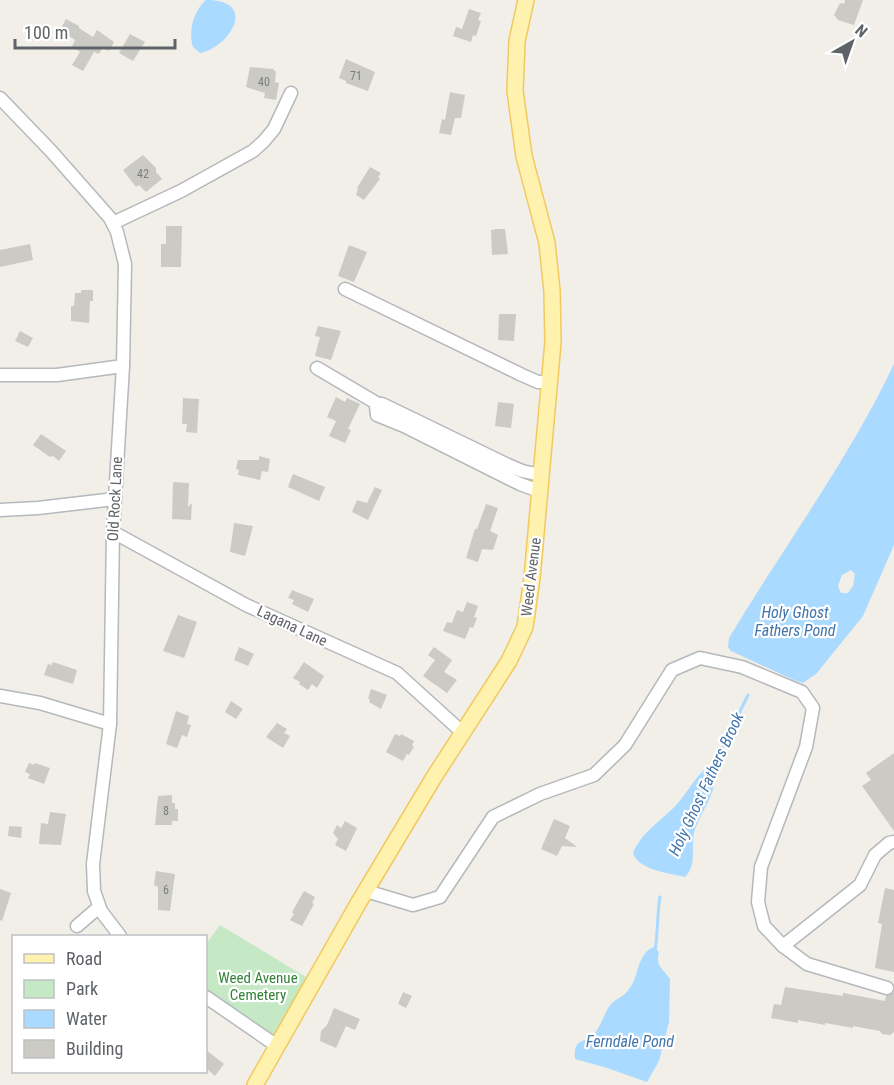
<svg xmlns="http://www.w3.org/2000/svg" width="894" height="1085" font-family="'Roboto Condensed',sans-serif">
  <rect width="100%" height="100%" fill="#f1efe8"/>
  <polygon fill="#c5e8c5" points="220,925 314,982 280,1040 206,991 206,944"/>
  <g fill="#aadaff" fill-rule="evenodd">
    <path d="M206 0C259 0 230 47 200 53L193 47C188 31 193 12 206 0Z"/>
    <path d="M894 364V545L863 616 816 674 803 683 794 680 731 651 728 647 729 638C784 546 848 461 894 364ZM851 570 855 574 853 586 848 593H841L838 586 842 575Z"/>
    <path d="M708 767 714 771C719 792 699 813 694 833 691 847 697 866 685 877 669 873 638 870 633 853 642 831 663 820 677 804 688 792 695 776 708 767Z"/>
    <path d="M654 947 659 952C655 966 663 969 670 979L669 1022 659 1061 647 1082 607 1068 575 1059C573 1037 585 1044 595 1033 602 1024 604 1013 611 1004 617 998 625 996 629 989 640 976 636 954 654 947Z"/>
  </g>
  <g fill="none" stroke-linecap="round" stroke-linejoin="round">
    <g stroke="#aadaff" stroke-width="3">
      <polyline points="711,771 748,695"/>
      <path d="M655 951C658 932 657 915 660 897"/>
    </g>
  </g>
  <g fill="#cccac5">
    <polygon points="845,0 863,0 854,25 838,20 834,15 840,3 844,4"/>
    <polygon points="469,9 481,13 478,20 481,21 476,36 473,35 471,42 453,36 456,27 462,29"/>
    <polygon points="66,19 79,26 79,28 93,37 97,30 114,42 109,51 103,47 99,54 94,52 83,71 72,65 80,52 72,46 75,40 60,30"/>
    <polygon points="130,34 145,42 133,61 119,53"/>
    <polygon points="346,59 375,72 368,91 346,83 346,81 339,78"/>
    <polygon points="250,67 273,69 276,72 275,82 279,83 276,100 264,98 265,93 246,87"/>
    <polygon points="450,92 465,95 461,118 455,118 451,135 439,133 442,119 445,120"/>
    <polygon points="143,155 156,168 156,172 162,179 146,192 139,185 136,187 123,170"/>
    <polygon points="370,167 381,173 378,177 380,179 364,200 356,195 358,189 357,188"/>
    <polygon points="166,226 182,226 181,267 161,267 161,244 166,244"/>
    <polygon points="497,229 505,229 508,254 492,255 491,230"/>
    <polygon points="30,244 33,260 0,267 0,250"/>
    <polygon points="349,245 367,252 354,282 338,276"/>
    <polygon points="81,290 93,290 93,301 90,301 89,323 71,321 71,306 74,306 75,293 81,293"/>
    <polygon points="499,314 516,314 514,341 498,340"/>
    <polygon points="318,326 341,331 331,360 315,356 320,337 315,336"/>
    <polygon points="20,331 33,338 28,347 15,341"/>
    <polygon points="336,397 345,402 347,398 360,404 348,429 351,430 345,443 329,436 336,421 327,417"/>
    <polygon points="183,398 199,399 197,433 186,432 187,424 182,424"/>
    <polygon points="498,402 514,404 511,428 495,426"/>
    <polygon points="41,434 66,451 59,461 53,456 50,457 33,445"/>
    <polygon points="259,456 270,459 268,472 262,471 260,480 238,475 239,470 236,469 238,460 259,460"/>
    <polygon points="293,474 325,487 319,501 288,487"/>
    <polygon points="173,482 189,483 188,507 192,503 191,520 172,519"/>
    <polygon points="375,487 382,490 368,520 352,512 357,500 367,503"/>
    <polygon points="486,504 498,508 490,531 498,535 493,550 482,549 478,562 466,558 475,529 477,529"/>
    <polygon points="234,523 253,526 245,556 230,552"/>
    <polygon points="292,590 314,599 308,612 292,604 294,600 288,598"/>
    <polygon points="467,602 478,606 474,617 477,618 473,628 470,627 465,639 443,631 447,622 452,623 457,610 463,612"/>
    <polygon points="178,615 197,622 184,658 163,651"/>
    <polygon points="239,647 254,654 248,666 234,660"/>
    <polygon points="434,647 452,660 444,672 457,680 447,693 423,676 435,660 428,655"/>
    <polygon points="53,662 77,670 73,684 44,675 48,664 52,665"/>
    <polygon points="304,662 324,676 317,688 312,684 308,690 299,684 300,682 293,678"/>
    <polygon points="371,689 387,695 381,709 369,702 370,699 368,699"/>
    <polygon points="231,701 243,709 236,719 225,712"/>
    <polygon points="176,711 189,716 187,724 191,725 187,737 182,735 177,748 166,744"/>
    <polygon points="277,723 287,729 284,733 290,736 283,748 266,737"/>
    <polygon points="395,734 400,736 401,734 414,741 412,745 414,747 409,755 407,754 403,761 386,752"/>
    <polygon points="894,753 894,831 862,786 871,780 866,773"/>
    <polygon points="29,763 34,765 35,763 50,768 44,784 28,778 30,774 25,772"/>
    <polygon points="172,795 172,803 175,803 175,809 178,809 178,821 172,821 172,825 155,825 158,796"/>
    <polygon points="50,812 66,814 61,845 39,844 41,823 48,824"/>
    <polygon points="554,819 570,826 565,838 577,847 562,846 557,856 541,849"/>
    <polygon points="345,821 357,828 346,851 335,845 338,839 333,833 337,825 341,828"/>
    <polygon points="9,826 22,827 21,838 8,836"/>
    <polygon points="156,871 175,874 170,911 158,910 158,887 154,885"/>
    <polygon points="885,888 894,890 894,972 875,968 882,924 878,923"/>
    <polygon points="0,889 11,893 2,921 0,920"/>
    <polygon points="304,891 315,897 312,903 314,904 302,926 290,920 294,914 292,912"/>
    <polygon points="785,987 843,996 843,993 885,1001 886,996 894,992 894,1032 890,1035 882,1034 880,1031 853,1026 853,1028 825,1023 825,1025 798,1020 798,1023 771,1018 774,1004 781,1005"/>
    <polygon points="403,992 412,996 406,1008 398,1004"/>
    <polygon points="334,1008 360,1019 355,1030 346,1026 336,1048 320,1041 321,1031 327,1025"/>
    <polygon points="206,1050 224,1064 215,1076 206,1068"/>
  </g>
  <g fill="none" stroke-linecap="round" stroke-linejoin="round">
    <g stroke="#b5b8bc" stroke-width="15">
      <g id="minor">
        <polyline points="0,98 51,151 110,218 117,232 125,264 123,366 113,532 110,724 93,864 94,891 101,911 120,936"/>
        <polyline points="113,223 181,191 253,151 264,141 274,129 291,93"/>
        <polyline points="345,289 522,375 538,382 549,382"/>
        <polyline points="317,368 378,404"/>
        <polyline points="0,375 57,375 123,366"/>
        <polyline points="539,491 520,484 404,426 377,415 376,406 378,404 382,404 508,465 522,471 541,475"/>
        <polyline points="0,510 38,508 115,499"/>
        <polyline points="113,532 246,605 397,673 462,732"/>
        <polyline points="0,696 40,703 110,724"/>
        <polyline points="366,891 413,905 440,897 493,817 540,794 594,775 625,745 672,670 700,658 742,667 802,692 813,708 806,747 761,867 758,902 764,926 783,946 807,964 887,988"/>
        <polyline points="77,926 99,907"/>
        <polyline points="783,946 860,885 875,855 889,843 894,842"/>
        <polyline points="206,997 277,1046"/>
      </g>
    </g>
    <g stroke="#f2c960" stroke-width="18">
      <polyline id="major" points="255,1085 359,902 434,777 509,661 525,627 532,578 553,342 552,291 547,243 524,156 515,91 517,41 526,0"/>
    </g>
    <use href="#minor" stroke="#fff" stroke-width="12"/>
    <use href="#major" stroke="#fff2af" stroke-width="15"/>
  </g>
  <g text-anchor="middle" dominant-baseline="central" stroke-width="4.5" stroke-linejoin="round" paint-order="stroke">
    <g font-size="12" fill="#7a7d7f">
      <text x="356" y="76">71</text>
      <text x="264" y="82">40</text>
      <text x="143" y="174">42</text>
      <text x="166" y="811">8</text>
      <text x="166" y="890">6</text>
    </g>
    <g font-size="15" fill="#5f6368" stroke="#fff">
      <text transform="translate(115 499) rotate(-87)">Old Rock Lane</text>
      <text transform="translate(531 577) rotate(-83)">Weed Avenue</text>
      <text transform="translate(292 626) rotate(25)">Lagana Lane</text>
    </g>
    <g font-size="15" fill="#348238" stroke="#fff">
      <text x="258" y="978">Weed Avenue<tspan x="258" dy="17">Cemetery</tspan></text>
    </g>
    <g font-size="16" font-style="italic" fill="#4174aa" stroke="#fff">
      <text x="795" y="612">Holy Ghost<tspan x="795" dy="18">Fathers Pond</tspan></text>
      <text transform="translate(706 784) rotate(-65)">Holy Ghost Fathers Brook</text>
      <text x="630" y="1041">Ferndale Pond</text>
    </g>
  </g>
  <rect x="12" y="935" width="195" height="138" fill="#ffffff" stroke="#bfc1c3" stroke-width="1.5"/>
  <rect x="24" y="954" width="30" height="9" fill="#fff2af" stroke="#bfc1c3" stroke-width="1.5"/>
  <text x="66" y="965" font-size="18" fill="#5f6368">Road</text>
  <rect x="24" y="980" width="30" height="18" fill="#c5e8c5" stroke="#bfc1c3" stroke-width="1.5"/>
  <text x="66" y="995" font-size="18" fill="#5f6368">Park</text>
  <rect x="24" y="1010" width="30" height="18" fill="#aadaff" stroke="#bfc1c3" stroke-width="1.5"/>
  <text x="66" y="1025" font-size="18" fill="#5f6368">Water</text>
  <rect x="24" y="1040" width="30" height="18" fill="#cccac5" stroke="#bfc1c3" stroke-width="1.5"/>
  <text x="66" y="1055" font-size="18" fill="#5f6368">Building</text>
  <g transform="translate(852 42) rotate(40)" stroke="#ffffff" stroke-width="4.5" paint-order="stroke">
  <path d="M0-4.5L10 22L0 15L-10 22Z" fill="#5f6368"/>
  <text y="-9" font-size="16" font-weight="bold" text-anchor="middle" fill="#5f6368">N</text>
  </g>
  <path d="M15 39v9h160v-9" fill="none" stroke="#5f6368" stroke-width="3"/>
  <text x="24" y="39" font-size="18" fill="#5f6368" stroke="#ffffff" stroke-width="4.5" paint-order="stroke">100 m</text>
</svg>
